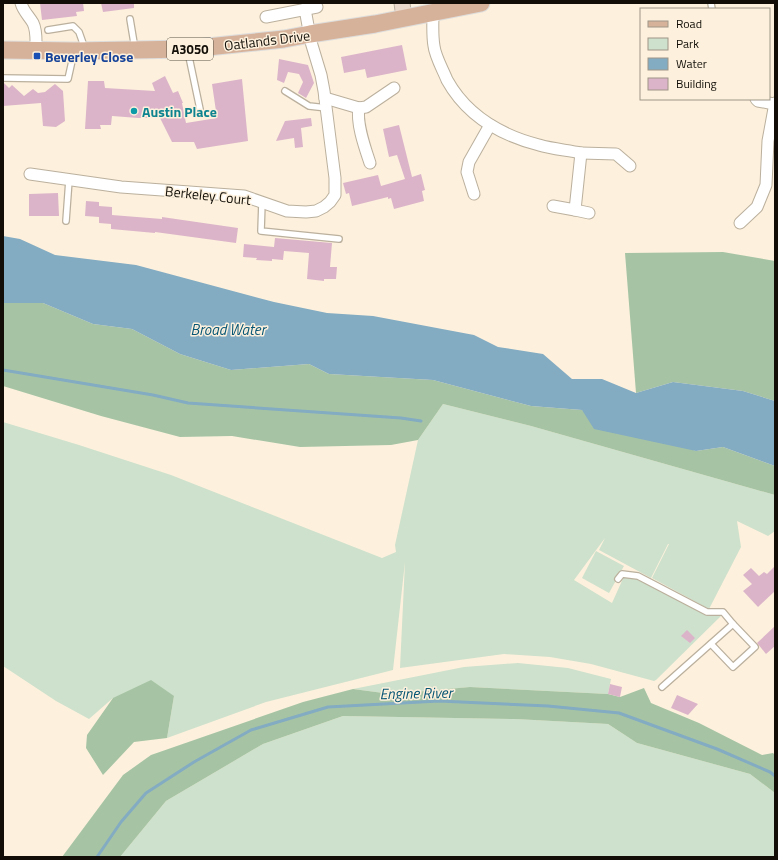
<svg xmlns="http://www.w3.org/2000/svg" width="778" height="860" font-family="'Titillium Web',sans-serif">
  <rect width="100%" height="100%" fill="#fdf1dd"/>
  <g fill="#cee1cc">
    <polygon points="443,404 531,426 775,495 775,531 768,536 737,521 741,547 709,609 652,578 669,544 668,544 651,578 599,550 605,538 574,580 612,603 626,572 708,616 723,614 656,680 654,681 591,664 550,657 504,654 400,668 405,562 393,670 266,702 167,738 174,696 113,698 89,719 56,701 3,666 3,422 79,445 171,475 382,558 396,552 395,545 418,440"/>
    <polygon points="596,551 624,566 609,593 582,578"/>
    <polygon points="518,663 568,668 611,679 608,694 470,687 391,694 353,689 464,667"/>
    <polygon points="343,716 515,719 608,724 637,743 750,774 775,793 775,857 120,857 166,801 263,744"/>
  </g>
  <g fill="#a6c4a4">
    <polygon points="723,252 775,261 775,401 743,391 673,382 636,393 625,253"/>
    <polygon points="3,303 43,303 93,324 132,329 180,354 231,370 309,364 329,374 433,380 531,406 582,410 696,451 723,447 775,466 775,495 531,426 443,404 418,440 391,445 300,447 232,436 180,437 101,416 3,386"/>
    <polygon points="151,680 174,696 167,738 134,742 103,775 86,748 87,735 113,698"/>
    <polygon points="470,687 608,694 620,697 644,688 651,703 699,723 762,755 773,753 775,755 775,793 750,774 637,743 608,724 515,719 343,716 263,744 166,801 120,857 62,857 123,775 151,755 303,702 353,689 391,694"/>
  </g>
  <polygon fill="#83abc2" points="3,236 20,239 55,255 136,265 274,302 327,313 373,316 474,335 498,347 543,354 572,379 602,379 636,393 673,382 743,391 775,401 775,466 723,447 696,451 594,429 582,410 531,406 433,380 329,374 309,364 231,370 180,354 132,329 93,324 43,303 3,303"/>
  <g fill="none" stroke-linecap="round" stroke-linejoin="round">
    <g stroke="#83abc2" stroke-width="3">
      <polyline points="3,370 153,395 188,403 401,418 421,421"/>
      <polyline points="97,857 121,822 146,793 194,762 251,730 328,707 439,701 548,706 619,713 717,749 770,772 775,776"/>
    </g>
  </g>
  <g fill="#dcb4c9">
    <polygon points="40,3 83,3 84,11 76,12 77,16 42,20"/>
    <polygon points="101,3 134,3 134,8 103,12"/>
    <polygon points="402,45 407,70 367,78 365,69 344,73 341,57"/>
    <polygon points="279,59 308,65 314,83 306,98 298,93 303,82 299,74 288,72 284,83 277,80"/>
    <polygon points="165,76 173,93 178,91 183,103 182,103 186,123 217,118 212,84 242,79 248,141 197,149 194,142 172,142 160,118 138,118 112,116 111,125 100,125 101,129 85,129 88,81 104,81 105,88 155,91 152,83"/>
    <polygon points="3,82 9,88 12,85 24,96 33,89 38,93 45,92 55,84 63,91 65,121 56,127 43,126 41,103 3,106"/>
    <polygon points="311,118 312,126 301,128 303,147 295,148 294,138 276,141 285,121"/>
    <polygon points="399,125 412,177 421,174 425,190 422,191 424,201 394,209 391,198 388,199 388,197 352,206 349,193 346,194 343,183 378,175 381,186 405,179 397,155 389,157 383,129"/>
    <polygon points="58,193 59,216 29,216 29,194"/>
    <polygon points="86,201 99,202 99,206 112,207 112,215 162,219 162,217 238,228 236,243 155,232 155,233 111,229 111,224 99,223 99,217 85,216"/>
    <polygon points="275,238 332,243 330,267 337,267 336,279 324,279 324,281 307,279 309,253 284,251 283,260 272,259 272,261 256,260 257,258 243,257 244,244 274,247"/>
    <polygon points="775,566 775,591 758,607 743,591 752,584 743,575 751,568 759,576 764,572 767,574"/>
    <polygon points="775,626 775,646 766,654 757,643"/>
    <polygon points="687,630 695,638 690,643 681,636"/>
    <polygon points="610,684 622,687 620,697 608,694"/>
    <polygon points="677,695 698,704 688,715 671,708"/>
  </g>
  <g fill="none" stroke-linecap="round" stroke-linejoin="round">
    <g stroke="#bbb09d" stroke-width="8">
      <g id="lane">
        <polyline points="711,3 712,9"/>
        <polyline points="130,19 135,49"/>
        <polyline points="48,30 73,26 79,32 85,49"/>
        <polyline points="188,52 201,114"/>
        <polyline points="3,78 68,79 74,52"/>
        <polyline points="285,91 309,106 327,108"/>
        <polyline points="262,202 261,231 339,239"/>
        <polyline points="66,221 69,180"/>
        <polyline points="618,579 622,574 638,576 707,612 723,612 733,624 662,687"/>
        <polyline points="711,644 733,667 755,647 733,624"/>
      </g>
    </g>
    <g stroke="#bbb09d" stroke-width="13">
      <g id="street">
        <path d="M21 3C23 11 29 16 33 23 37 31 36 42 36 50"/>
        <path d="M433 12C433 23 432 35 434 46 435 56 443 70 447 80 467 116 500 135 539 145 552 149 567 150 581 153L575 210 589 213"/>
        <polyline points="266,17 317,7"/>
        <polyline points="325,98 359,108 366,107 394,88"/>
        <polyline points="756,99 758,101 774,104"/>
        <path d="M359 108C356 123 365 148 370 163"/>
        <polyline points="581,153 616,154 630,166"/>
        <polyline points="30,174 121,187 244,196 287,211 306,212 316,211 324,207 330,202 335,195 335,178 324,91 321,75 311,42 305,9"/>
        <polyline points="474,194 467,172 469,162 490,125"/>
        <polyline points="553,206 575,210"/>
        <polyline points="740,223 757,207 766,185 768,141 775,103"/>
      </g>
    </g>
    <g stroke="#bbb09d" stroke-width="17">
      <polyline id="secondary" points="402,3 404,18"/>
    </g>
    <g stroke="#dedddc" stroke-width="19">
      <polyline id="primary" points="3,50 74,51 188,49 217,46 284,39 310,34 375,24 481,3"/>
    </g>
    <use href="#lane" stroke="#fff" stroke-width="5.5"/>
    <use href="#street" stroke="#fff" stroke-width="11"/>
    <use href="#secondary" stroke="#ebd9cc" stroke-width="15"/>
    <use href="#primary" stroke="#d7b29a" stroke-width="17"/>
  </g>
  <rect fill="#1a4fb4" stroke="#fdf1dd" stroke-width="1.5" x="33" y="52" width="8" height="8" rx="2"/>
  <circle fill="#0f9aa8" stroke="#fdf1dd" stroke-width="1.5" cx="134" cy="111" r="4"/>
  <g text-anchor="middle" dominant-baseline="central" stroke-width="3" stroke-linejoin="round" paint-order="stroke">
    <rect fill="#fdf1dd" stroke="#585247" stroke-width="1" x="167" y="38" width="46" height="22" rx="3"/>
    <g font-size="13" font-weight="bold" fill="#120e07">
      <text x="190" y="49">A3050</text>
    </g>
    <g font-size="14" fill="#120e07" stroke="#fdf1dd">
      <text transform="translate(267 40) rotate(-7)">Oatlands Drive</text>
      <text transform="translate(208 195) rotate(6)">Berkeley Court</text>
    </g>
    <g font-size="14" font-weight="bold" fill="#164399" stroke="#fdf1dd" text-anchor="start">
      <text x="45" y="56">Beverley Close</text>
    </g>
    <g font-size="14" font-weight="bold" fill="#0d838f" stroke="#fdf1dd" text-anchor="start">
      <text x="142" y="111">Austin Place</text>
    </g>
    <g font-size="15" font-style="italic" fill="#055474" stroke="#fdf1dd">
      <text x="228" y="329">Broad Water</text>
      <text transform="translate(416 693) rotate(-1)">Engine River</text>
    </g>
  </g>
  <rect width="778" height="860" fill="none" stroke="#120e07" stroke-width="8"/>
  <rect x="640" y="8" width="130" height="92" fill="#fdf1dd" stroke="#9f9687"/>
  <rect x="648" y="21" width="20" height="6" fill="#d7b29a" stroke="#9f9687"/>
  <text x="676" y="28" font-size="12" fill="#120e07">Road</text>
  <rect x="648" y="38" width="20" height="12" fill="#cee1cc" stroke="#9f9687"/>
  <text x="676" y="48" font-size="12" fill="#120e07">Park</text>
  <rect x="648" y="58" width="20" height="12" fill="#83abc2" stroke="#9f9687"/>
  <text x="676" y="68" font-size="12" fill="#120e07">Water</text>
  <rect x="648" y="78" width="20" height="12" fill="#dcb4c9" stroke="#9f9687"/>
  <text x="676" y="88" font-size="12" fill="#120e07">Building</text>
</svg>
